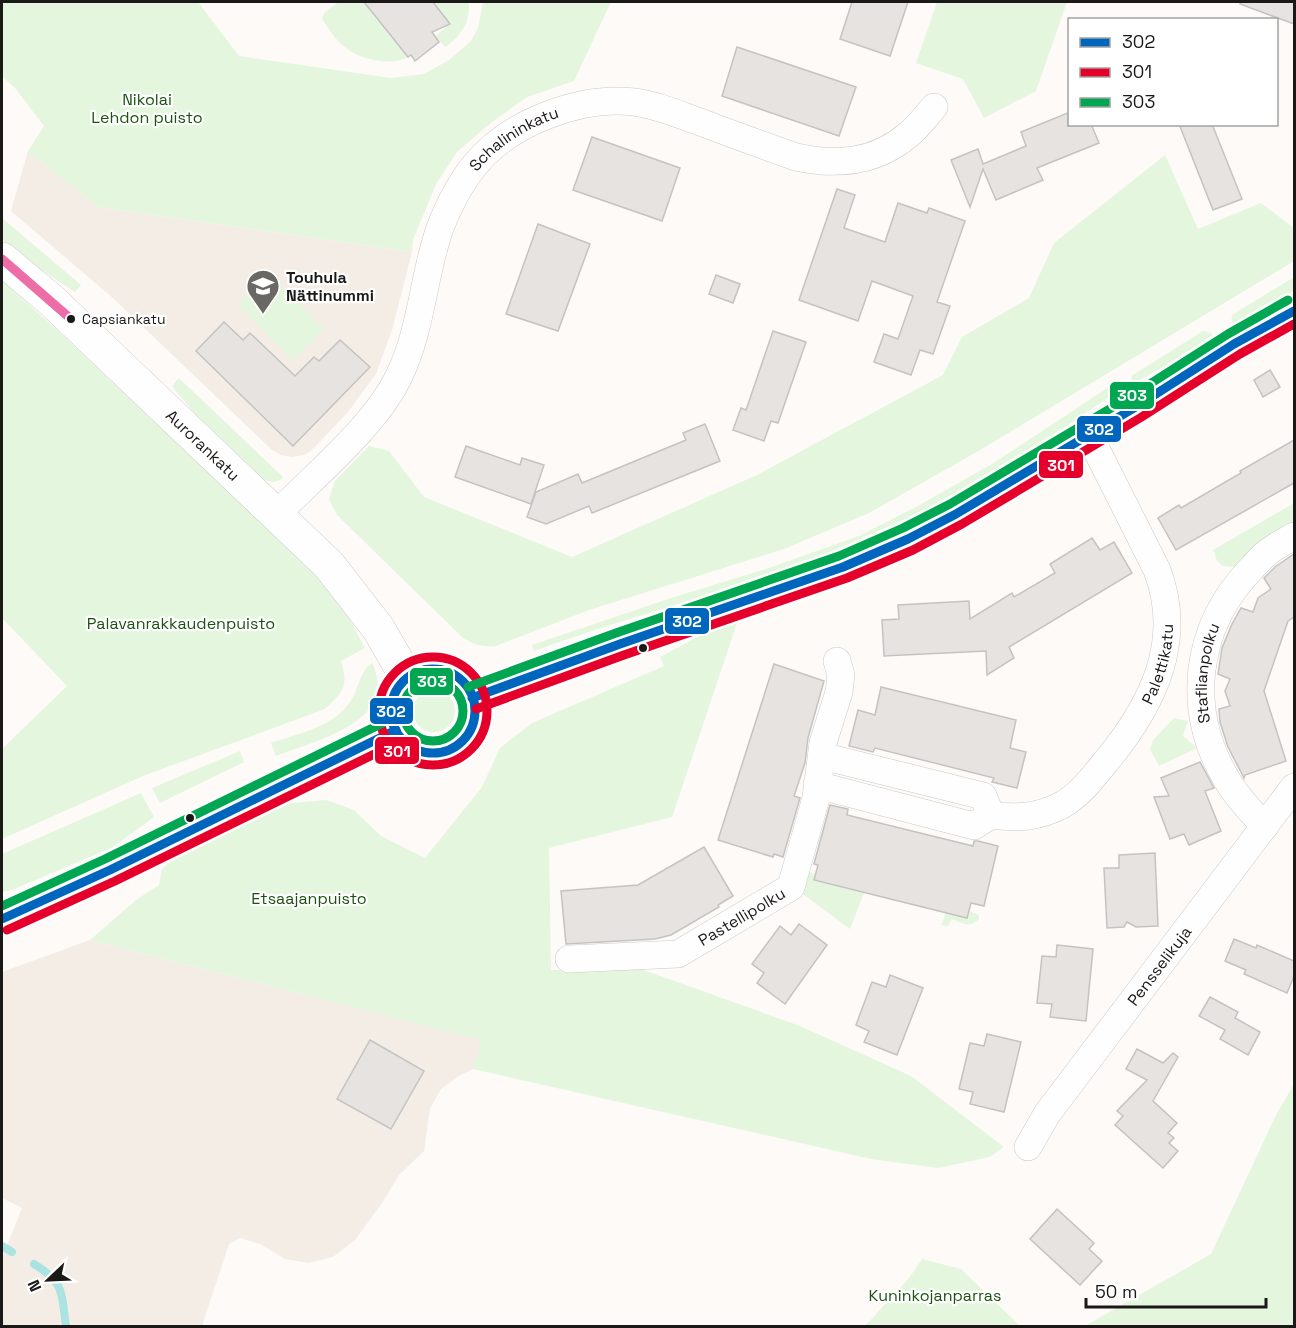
<svg xmlns="http://www.w3.org/2000/svg" width="1296" height="1328" font-family="'Space Grotesk',sans-serif">
  <rect width="100%" height="100%" fill="#fdfaf7"/>
  <g fill="#f3ede5">
    <polygon points="28,151 98,207 412,252 392,330 376,374 348,412 313,449 304,455 292,457 281,455 272,450 114,299 11,211"/>
    <polygon points="90,940 483,1040 473,1069 459,1076 441,1089 430,1109 424,1151 399,1175 382,1203 355,1240 333,1257 309,1263 285,1259 260,1244 240,1238 229,1244 202,1326 2,1326 2,1258 22,1208 2,1198 2,972"/>
  </g>
  <g fill="#e4f7de">
    <polygon points="2,2 198,2 239,56 391,78 424,74 449,60 471,41 478,28 483,2 611,2 574,81 527,97 492,122 457,152 436,184 413,240 412,252 98,207 28,151 44,126 15,88 2,76"/>
    <path d="M339 2H364L408 57C399 62 390 62 380 61 352 58 336 43 322 18L325 12Z"/>
    <path d="M433 2 469 3C470 23 461 36 445 47L435 36 450 24Z"/>
    <polygon points="937,2 1067,2 1036,91 984,118 963,79 916,63"/>
    <path d="M1165 155 1198 229 1261 203 1294 228V261L982 449 869 513 784 549 589 610 496 646C481 647 474 645 462 637L337 515 329 499 335 481 369 446 389 451 424 497 572 557 757 475 943 375 962 337 1029 298 1054 243Z"/>
    <polygon points="2,218 81,285 75,292 17,254 2,239"/>
    <polygon points="269,273 324,329 293,360 237,304"/>
    <path d="M1294 277V291L1237 326C1232 323 1231 320 1232 315Z"/>
    <path d="M2 281 56 329 314 572 342 605 365 648 341 661C349 686 343 692 325 709L143 776 2 839V749L67 686 2 618Z"/>
    <polygon points="1203,331 1211,333 1213,338 1212,341 1134,383 1131,378 1133,375"/>
    <polygon points="179,378 283,477 281,480 273,482 261,479 203,424 172,386"/>
    <path d="M1112 385 1115 393C1034 448 954 508 862 544 755 586 642 611 534 651L532 645 668 599 766 569 859 536 916 507 992 464Z"/>
    <path d="M1294 503V525L1237 569C1231 564 1224 569 1219 563 1214 557 1217 556 1213 550Z"/>
    <polygon points="737,623 672,817 549,848 551,970 641,969 800,1026 911,1076 1004,1147 990,1157 938,1168 871,1159 473,1069 482,1040 90,940 136,900 159,885 162,869 180,852 282,804 326,800 354,810 381,836 425,858 482,787 500,748 532,723 664,666 660,657 709,631"/>
    <path d="M373 663C375 671 379 681 378 690 372 728 307 744 276 756L271 743C297 734 329 728 347 706 359 693 359 669 373 663Z"/>
    <circle cx="434" cy="711" r="21"/>
    <polygon points="1174,718 1188,721 1183,736 1197,748 1159,766 1150,749 1153,740"/>
    <polygon points="240,751 244,762 160,803 152,788"/>
    <polygon points="141,793 154,817 113,847 12,890 2,892 2,854"/>
    <polygon points="806,871 816,874 815,881 835,886 837,878 858,884 856,891 864,893 850,929 800,892"/>
    <path d="M969 911 979 915V919C970 928 963 924 952 919L948 926 941 925 946 913 967 918Z"/>
    <polygon points="1294,1084 1294,1326 1085,1326 1211,1254 1276,1115"/>
    <polygon points="922,1259 961,1269 1020,1326 865,1326 909,1278"/>
  </g>
  <g fill="none" stroke-linecap="round" stroke-linejoin="round">
    <g stroke="#abe3e3" stroke-width="8">
      <polyline points="2,1246 12,1252"/>
      <path d="M34 1264C65 1283 61 1292 66 1326"/>
    </g>
  </g>
  <g fill="#e6e3e1" stroke="#c5c3c1" stroke-width="1.5">
    <polygon points="364,2 433,2 450,24 432,32 439,42 415,61 411,55 408,57"/>
    <polygon points="852,2 908,2 890,56 840,39"/>
    <polygon points="1240,2 1294,2 1294,24 1240,4"/>
    <polygon points="737,47 856,87 839,136 722,96"/>
    <polygon points="1070,112 1070,124 1091,124 1099,143 1037,168 1043,180 996,200 983,169 970,207 951,160 978,149 983,164 1026,146 1021,132"/>
    <polygon points="1179,124 1212,124 1242,199 1213,210"/>
    <polygon points="592,137 680,168 662,221 573,190"/>
    <polygon points="837,189 855,195 844,228 885,242 898,203 927,213 929,208 965,221 937,302 950,306 933,354 920,350 911,375 874,362 884,334 898,339 913,296 872,281 858,321 799,300"/>
    <polygon points="538,224 590,244 558,331 506,314"/>
    <polygon points="716,275 740,284 733,303 709,294"/>
    <polygon points="224,322 243,340 250,333 295,376 314,357 319,361 340,340 370,367 293,446 196,351"/>
    <polygon points="773,331 806,342 778,423 771,421 764,441 733,430 741,408 746,410"/>
    <polygon points="1270,370 1280,387 1263,397 1254,380"/>
    <polygon points="705,424 720,461 592,513 589,506 546,524 527,517 536,492 578,474 582,483 686,440 683,433"/>
    <polygon points="1294,440 1294,483 1176,550 1158,518 1179,505 1181,508 1241,473 1240,471"/>
    <polygon points="466,446 520,465 522,458 544,465 531,504 455,477"/>
    <polygon points="1092,538 1100,550 1114,542 1132,573 1009,647 1014,658 987,675 986,651 884,656 882,620 899,619 898,605 969,601 970,619 1012,593 1014,597 1055,573 1050,564"/>
    <polygon points="1294,554 1294,617 1288,621 1264,691 1286,761 1245,775 1244,778 1228,747 1220,722 1219,709 1230,706 1225,691 1230,679 1218,674 1222,648 1232,624 1241,608 1253,612 1258,598 1271,589 1264,578 1275,567"/>
    <polygon points="774,664 824,681 808,738 805,763 794,796 800,798 783,857 774,854 773,857 718,840"/>
    <polygon points="881,687 1016,720 1010,748 1026,752 1017,788 992,782 994,778 875,748 873,752 849,746 858,710 875,715"/>
    <polygon points="1200,762 1214,788 1205,791 1221,831 1189,845 1184,834 1170,839 1154,797 1169,796 1161,778"/>
    <polygon points="830,805 848,809 847,815 973,846 974,841 978,841 998,846 984,906 971,903 967,918 814,880 818,865 814,864"/>
    <polygon points="704,847 733,896 718,905 719,907 671,935 655,939 566,944 561,891 638,885"/>
    <polygon points="1155,853 1158,926 1136,927 1127,922 1124,927 1107,928 1104,868 1119,868 1119,855"/>
    <polygon points="799,924 827,945 785,1004 757,983 764,973 752,964 780,926 791,935"/>
    <polygon points="1234,939 1256,948 1257,945 1294,961 1294,976 1287,993 1244,974 1246,970 1225,961"/>
    <polygon points="1057,945 1093,949 1086,1021 1050,1017 1052,1004 1037,1003 1042,956 1056,957"/>
    <polygon points="890,975 923,988 897,1055 864,1042 869,1031 856,1025 872,982 886,987"/>
    <polygon points="1210,997 1238,1012 1235,1018 1260,1032 1248,1055 1220,1039 1225,1030 1199,1016"/>
    <polygon points="987,1034 1021,1042 1004,1112 970,1104 973,1092 959,1089 970,1043 984,1046"/>
    <polygon points="370,1040 424,1071 391,1129 337,1099"/>
    <polygon points="1137,1049 1163,1063 1173,1053 1178,1057 1153,1101 1177,1123 1168,1133 1174,1138 1169,1143 1178,1151 1163,1168 1115,1125 1123,1116 1117,1111 1147,1080 1126,1069"/>
    <polygon points="1057,1209 1094,1243 1089,1249 1102,1261 1080,1285 1030,1239"/>
  </g>
  <g fill="none" stroke-linecap="round" stroke-linejoin="round">
    <g stroke="#cccac8" stroke-width="28">
      <g id="minor">
        <path id="s1" d="M277 514C315 475 376 425 399 376 422 329 423 276 440 228 449 205 460 183 475 165 510 122 580 96 634 102 658 105 680 115 703 123 734 135 765 146 796 157 837 166 875 163 908 135 918 127 926 116 934 107"/>
        <polyline points="822,756 983,796 991,815"/>
        <path id="s2" d="M817 785 974 826 991 815C1017 819 1039 817 1062 805 1080 795 1095 775 1108 759 1153 704 1184 641 1157 570L1089 435"/>
        <path id="s3" d="M1265 826C1251 812 1237 797 1227 780 1185 710 1194 628 1251 569 1256 564 1261 557 1267 553 1275 546 1286 541 1294 536"/>
        <path id="s4" d="M569 959 678 954 791 887 816 798 823 743 839 692 841 675 837 661"/>
        <path id="s5" d="M1028 1147 1047 1114 1294 787"/>
      </g>
    </g>
    <g stroke="#cccac8" stroke-width="34">
      <g id="tertiary">
        <path id="s6" d="M2 259 51 300 329 565 378 628 407 678"/>
      </g>
    </g>
    <g stroke="#cccac8" stroke-width="34">
      <g id="secondary">
        <circle cx="433" cy="711" r="42"/>
        <polyline points="472,698 620,644 843,567 908,539 956,514 1134,408 1234,344 1294,311"/>
        <polyline points="2,919 110,870 396,730"/>
      </g>
    </g>
    <use href="#minor" stroke="#fffefe" stroke-width="27"/>
    <use href="#tertiary" stroke="#fffefe" stroke-width="33"/>
    <use href="#secondary" stroke="#fcf9f8" stroke-width="33"/>
    <g stroke="#fff" stroke-width="14">
      <g id="bus-1">
        <circle cx="433" cy="711" r="42"/>
        <polyline points="472,698 620,644 843,567 908,539 956,514 1134,408 1234,344 1294,311"/>
        <polyline points="2,919 110,870 396,730"/>
      </g>
    </g>
    <g stroke="#fff" stroke-width="14">
      <g id="bus-2">
        <circle cx="433" cy="711" r="54"/>
        <polyline points="476,709 624,655 847,578 913,550 962,524 1140,418 1240,354 1294,324"/>
        <polyline points="7,930 115,881 401,741"/>
      </g>
    </g>
    <g stroke="#fff" stroke-width="14">
      <g id="bus-3">
        <circle cx="433" cy="711" r="30"/>
        <polyline points="468,687 616,633 839,556 903,528 950,504 1128,398 1228,334 1288,300"/>
        <polyline points="2,906 105,859 391,719"/>
      </g>
    </g>
    <g stroke="#fff" stroke-width="14">
      <polyline id="bus-4" points="2,259 71,319"/>
    </g>
    <use href="#bus-1" stroke="#0065bd" stroke-width="9"/>
    <use href="#bus-2" stroke="#e4002b" stroke-width="9"/>
    <use href="#bus-3" stroke="#00a651" stroke-width="9"/>
    <use href="#bus-4" stroke="#ed6ea7" stroke-width="9"/>
  </g>
  <defs>
    <g id="school-pin" transform="scale(1.725)"><path d="M0 17L-7.5 6A9.5 9.5 0 1 1 7.5 6Z" fill="#6a6865" stroke="#fff"/><path d="M0-5L7-2L0 1L-7-2ZM-4 1L0 2.5L4 1V4Q0 6-4 4Z" fill="#fff"/></g>
  </defs>
  <g fill-rule="evenodd">
    <use href="#school-pin" x="263" y="286"/>
  </g>
  <g fill="#1b1917" stroke="#fff" stroke-width="2">
    <circle cx="71" cy="319" r="5"/>
    <circle cx="643" cy="648" r="5"/>
    <circle cx="190" cy="818" r="5"/>
  </g>
  <g text-anchor="middle" dominant-baseline="central" stroke-width="4.5" stroke-linejoin="round" paint-order="stroke">
    <g font-size="14" fill="#1b1917" stroke="#fff" text-anchor="start">
      <text x="82" y="319">Capsiankatu</text>
    </g>
    <g font-size="16" fill="#1c5111" stroke="#fff">
      <text x="147" y="99">Nikolai<tspan x="147" dy="18">Lehdon puisto</tspan></text>
      <text x="181" y="623">Palavanrakkaudenpuisto</text>
      <text x="309" y="898">Etsaajanpuisto</text>
      <text x="935" y="1295">Kuninkojanparras</text>
    </g>
    <g font-size="16" fill="#1b1917" stroke="#fff">
      <text stroke="none"><textPath href="#s1" startOffset="459">Schalininkatu</textPath></text>
      <text stroke="none"><textPath href="#s6" startOffset="274">Aurorankatu</textPath></text>
      <text stroke="none"><textPath href="#s2" startOffset="430">Palettikatu</textPath></text>
      <text stroke="none"><textPath href="#s3" startOffset="172">Staflianpolku</textPath></text>
      <text stroke="none"><textPath href="#s4" startOffset="183">Pastellipolku</textPath></text>
      <text stroke="none"><textPath href="#s5" startOffset="224">Pensselikuja</textPath></text>
    </g>
    <g font-size="16" font-weight="bold" fill="#1b1917" stroke="#fff" text-anchor="start">
      <text x="286" y="277">Touhula<tspan x="286" dy="18">Nättinummi</tspan></text>
    </g>
  </g>
  <g stroke="#fff" stroke-width="2">
    <rect x="1109" y="381" width="46" height="29" rx="6" fill="#00a651"/>
    <rect x="1076" y="415" width="46" height="28" rx="6" fill="#0065bd"/>
    <rect x="1038" y="450" width="46" height="29" rx="6" fill="#e4002b"/>
    <rect x="664" y="607" width="46" height="28" rx="6" fill="#0065bd"/>
    <rect x="409" y="667" width="45" height="29" rx="6" fill="#00a651"/>
    <rect x="369" y="697" width="45" height="28" rx="6" fill="#0065bd"/>
    <rect x="374" y="736" width="46" height="29" rx="6" fill="#e4002b"/>
  </g>
  <g font-size="16" text-anchor="middle" font-weight="bold" fill="#fff">
    <text x="1132" y="401">303</text>
    <text x="1099" y="435">302</text>
    <text x="1061" y="471">301</text>
    <text x="687" y="627">302</text>
    <text x="432" y="687">303</text>
    <text x="391" y="717">302</text>
    <text x="397" y="757">301</text>
  </g>
  <rect width="1296" height="1328" fill="none" stroke="#1b1917" stroke-width="6"/>
  <rect x="1068" y="18" width="210" height="108" fill="#ffffff" stroke="#a4a3a2" stroke-width="1.5"/>
  <rect x="1080" y="38" width="30" height="9" fill="#0065bd" stroke="#a4a3a2" stroke-width="1.5"/>
  <text x="1122" y="48" font-size="18" fill="#1b1917">302</text>
  <rect x="1080" y="68" width="30" height="9" fill="#e4002b" stroke="#a4a3a2" stroke-width="1.5"/>
  <text x="1122" y="78" font-size="18" fill="#1b1917">301</text>
  <rect x="1080" y="98" width="30" height="9" fill="#00a651" stroke="#a4a3a2" stroke-width="1.5"/>
  <text x="1122" y="108" font-size="18" fill="#1b1917">303</text>
  <g transform="translate(48 1280) rotate(247)" stroke="#ffffff" stroke-width="4.5" paint-order="stroke">
  <path d="M0-4.5L10 22L0 15L-10 22Z" fill="#1b1917"/>
  <text y="-9" font-size="16" font-weight="bold" text-anchor="middle" fill="#1b1917">N</text>
  </g>
  <path d="M1086 1298v9h180v-9" fill="none" stroke="#1b1917" stroke-width="3"/>
  <text x="1095" y="1298" font-size="18" fill="#1b1917" stroke="#ffffff" stroke-width="4.5" paint-order="stroke">50 m</text>
</svg>
